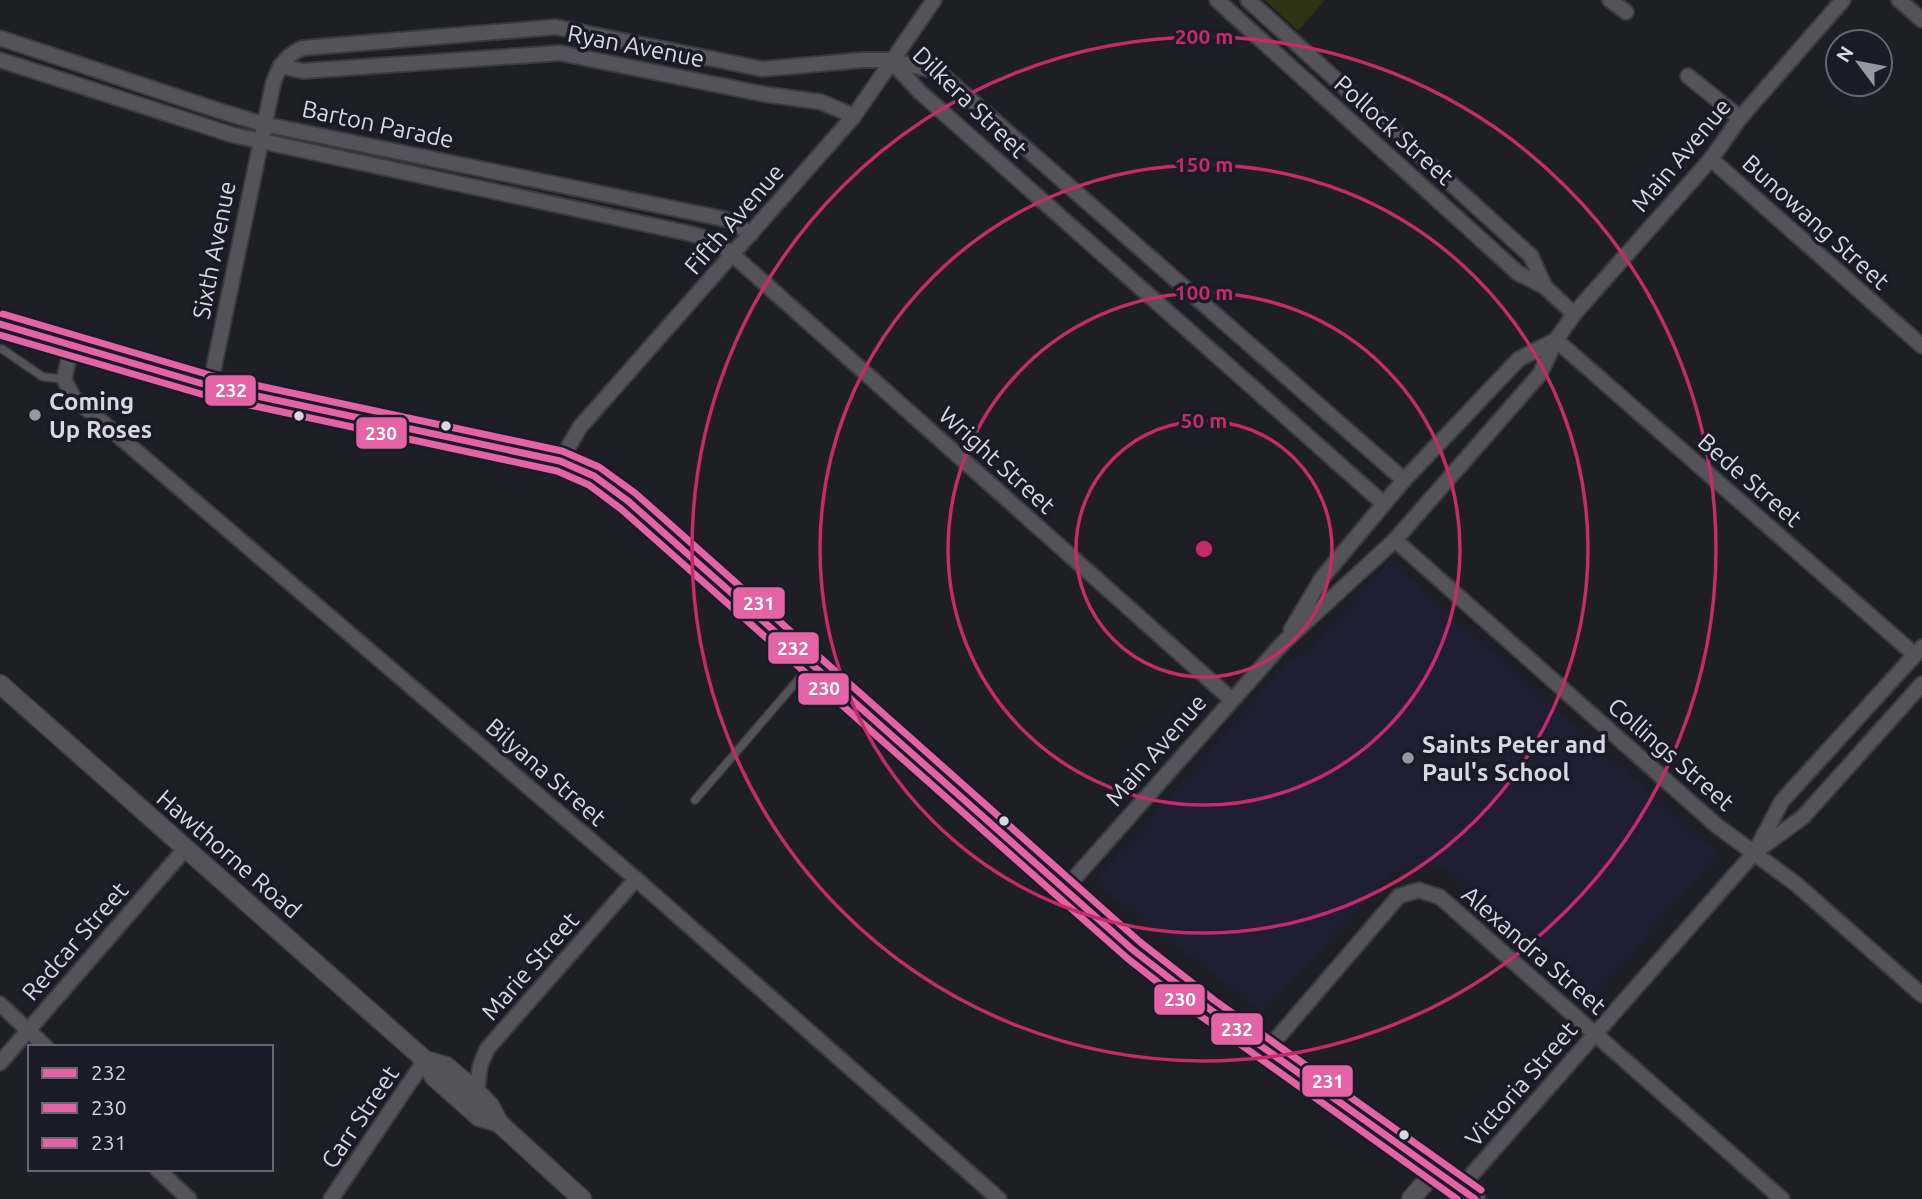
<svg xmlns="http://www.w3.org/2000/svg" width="1922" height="1199" font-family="Ubuntu,sans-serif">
  <rect width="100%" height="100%" fill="#1e1e26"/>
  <polygon fill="#201e31" points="1390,560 1719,854 1593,999 1443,867 1393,873 1263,1013 1094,883 1286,663 1311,648"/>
  <polygon fill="#2e3315" points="1265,0 1325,0 1298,31"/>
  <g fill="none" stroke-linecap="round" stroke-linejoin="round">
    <g stroke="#3a3a41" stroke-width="10">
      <g id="service">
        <polyline points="2,349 43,377 64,379"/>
        <polyline points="695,800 810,666"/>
      </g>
    </g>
    <g stroke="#3a3a41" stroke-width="18">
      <g id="minor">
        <polyline points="1217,0 1518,273 1545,287 1574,314"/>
        <polyline points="1248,0 1531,256 1545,287"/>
        <polyline points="1610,0 1626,12"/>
        <polyline points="1899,0 1922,20"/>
        <polyline points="0,38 220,111 263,124 715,217 728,220 751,234"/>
        <polyline points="0,60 233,135 692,234 714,241 733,255 1231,699"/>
        <polyline points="891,61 920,92 1384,504"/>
        <polyline points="280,66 303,71 560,53 763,94 821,102 854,116"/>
        <polyline points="1688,76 1740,118"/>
        <polyline points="1711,159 1922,346"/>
        <polyline points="1556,340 1915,655"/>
        <polyline points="72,346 64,379 73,397 636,879 999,1199"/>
        <path d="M210 386 273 84C278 68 286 54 303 48L556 27 762 69 863 60H890L939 72 1404 480"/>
        <polyline points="560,461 580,427 854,116 934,0"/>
        <polyline points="1395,540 1716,825 1796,884 1922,995"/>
        <polyline points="1291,630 1322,578 1404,480 1519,359 1556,340"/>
        <polyline points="1757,848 1782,801 1922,647"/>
        <polyline points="1064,890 1283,643 1395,540 1540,374 1556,340 1574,314 1711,159 1740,118 1843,0"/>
        <polyline points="0,1004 46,1047"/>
        <polyline points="1267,1050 1399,896 1419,890 1440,897 1782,1199"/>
        <polyline points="0,1063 185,849"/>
        <polyline points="477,1092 480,1066 487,1049 636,879"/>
        <polyline points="157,1169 189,1199"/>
        <polyline points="1460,1188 1755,852 1803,817 1922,684"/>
        <polyline points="331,1199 425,1060"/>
      </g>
    </g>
    <g stroke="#3a3a41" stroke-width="21">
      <g id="tertiary">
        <polyline points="0,684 425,1060 434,1077 479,1117 499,1123"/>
        <polyline points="425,1060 446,1066 477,1092 490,1106 499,1123 582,1199"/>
        <polyline points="1411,1199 1435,1171"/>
      </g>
    </g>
    <g stroke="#3a3a41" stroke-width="23">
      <polyline id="secondary" points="0,324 210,386 560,461 594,476 628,501 1133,950 1208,1008 1475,1199"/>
    </g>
    <use href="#service" stroke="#535359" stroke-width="7"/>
    <use href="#minor" stroke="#535359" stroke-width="14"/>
    <use href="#tertiary" stroke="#535359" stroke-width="18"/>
    <use href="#secondary" stroke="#535359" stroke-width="19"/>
    <g stroke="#1b1a29" stroke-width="12">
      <polyline id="bus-1" points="0,324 210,386 560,461 594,476 628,501 1133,950 1208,1008 1475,1199"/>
    </g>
    <g stroke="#1b1a29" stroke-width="12">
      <polyline id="bus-2" points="0,335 208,396 557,471 589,485 621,509 1127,958 1202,1017 1457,1199"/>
    </g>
    <g stroke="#1b1a29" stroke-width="12">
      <polyline id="bus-3" points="3,314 213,376 562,451 599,467 635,493 1140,942 1214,1000 1481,1190"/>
    </g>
    <use href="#bus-1" stroke="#e463a4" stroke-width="7"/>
    <use href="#bus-2" stroke="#e463a4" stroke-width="7"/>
    <use href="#bus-3" stroke="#e463a4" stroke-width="7"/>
  </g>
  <g fill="none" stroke="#c42b69" stroke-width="3.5">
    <circle cx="1204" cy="549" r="128"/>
    <circle cx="1204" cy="549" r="256"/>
    <circle cx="1204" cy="549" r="384"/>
    <circle cx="1204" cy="549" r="512"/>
  </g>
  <g fill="#9797a1" stroke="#1b1a29" stroke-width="2.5">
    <circle cx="35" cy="415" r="7"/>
    <circle cx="1408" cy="758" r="7"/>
  </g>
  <g fill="#d8d8e3" stroke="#1b1a29" stroke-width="2.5">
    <circle cx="299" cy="416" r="6"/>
    <circle cx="446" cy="426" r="6"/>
    <circle cx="1004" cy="821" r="6"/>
    <circle cx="1404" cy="1135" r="6"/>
  </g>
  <g text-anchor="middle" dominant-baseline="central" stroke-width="7" stroke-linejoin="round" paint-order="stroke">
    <g font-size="24" fill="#d8d8e3" stroke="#1b1a29">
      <text transform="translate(636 46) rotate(11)">Ryan Avenue</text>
      <text transform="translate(970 102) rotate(44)">Dilkera Street</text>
      <text transform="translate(378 124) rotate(12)">Barton Parade</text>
      <text transform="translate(1394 130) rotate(42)">Pollock Street</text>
      <text transform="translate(1681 155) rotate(-50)">Main Avenue</text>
      <text transform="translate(734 219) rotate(-49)">Fifth Avenue</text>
      <text transform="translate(1816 222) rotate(42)">Bunowang Street</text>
      <text transform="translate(214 250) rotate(-79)">Sixth Avenue</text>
      <text transform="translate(997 460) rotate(42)">Wright Street</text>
      <text transform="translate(1750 480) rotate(41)">Bede Street</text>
      <text transform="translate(1156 750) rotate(-49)">Main Avenue</text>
      <text transform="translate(1671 754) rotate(41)">Collings Street</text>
      <text transform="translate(546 772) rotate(41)">Bilyana Street</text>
      <text transform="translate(229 854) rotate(41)">Hawthorne Road</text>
      <text transform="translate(75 941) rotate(-49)">Redcar Street</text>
      <text transform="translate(1534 950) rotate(41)">Alexandra Street</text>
      <text transform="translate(530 966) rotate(-49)">Marie Street</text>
      <text transform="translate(1521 1084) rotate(-49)">Victoria Street</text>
      <text transform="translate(360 1117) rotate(-56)">Carr Street</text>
    </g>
    <g font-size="24" font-weight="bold" fill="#d8d8e3" stroke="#1b1a29" text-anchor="start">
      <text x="49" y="401">Coming<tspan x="49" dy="28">Up Roses</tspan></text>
      <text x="1422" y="744">Saints Peter and<tspan x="1422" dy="28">Paul's School</tspan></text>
    </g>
  </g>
  <circle cx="1204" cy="549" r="10" fill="#c42b69" stroke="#1b1a29" stroke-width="3.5"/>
  <g font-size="21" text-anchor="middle" font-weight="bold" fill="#c42b69" stroke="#1b1a29" stroke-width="7" stroke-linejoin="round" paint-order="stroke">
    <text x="1204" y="44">200 m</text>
    <text x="1204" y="172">150 m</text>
    <text x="1204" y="300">100 m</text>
    <text x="1204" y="428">50 m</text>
  </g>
  <g stroke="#1b1a29" stroke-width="2.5">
    <rect x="204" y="374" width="53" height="33" rx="7" fill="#e463a4"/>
    <rect x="355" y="416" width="53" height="34" rx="7" fill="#e463a4"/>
    <rect x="732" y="586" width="54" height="34" rx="7" fill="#e463a4"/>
    <rect x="767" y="631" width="53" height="34" rx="7" fill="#e463a4"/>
    <rect x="797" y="672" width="53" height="34" rx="7" fill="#e463a4"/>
    <rect x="1153" y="983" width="53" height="33" rx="7" fill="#e463a4"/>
    <rect x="1210" y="1012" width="54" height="34" rx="7" fill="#e463a4"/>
    <rect x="1301" y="1064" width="53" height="34" rx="7" fill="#e463a4"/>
  </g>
  <g font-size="19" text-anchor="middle" font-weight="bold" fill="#fff">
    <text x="231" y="397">232</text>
    <text x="381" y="440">230</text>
    <text x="759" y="610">231</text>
    <text x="793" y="655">232</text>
    <text x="824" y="695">230</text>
    <text x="1180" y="1006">230</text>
    <text x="1237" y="1036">232</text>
    <text x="1328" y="1088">231</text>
  </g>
  <rect x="28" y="1045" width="245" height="126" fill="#1b1a29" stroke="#676673" stroke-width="2"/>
  <rect x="42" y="1068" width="35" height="10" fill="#e463a4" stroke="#676673" stroke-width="2"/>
  <text x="91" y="1080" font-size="21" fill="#d8d8e3">232</text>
  <rect x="42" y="1103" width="35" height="10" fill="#e463a4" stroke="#676673" stroke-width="2"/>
  <text x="91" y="1115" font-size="21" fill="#d8d8e3">230</text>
  <rect x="42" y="1138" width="35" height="10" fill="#e463a4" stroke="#676673" stroke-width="2"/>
  <text x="91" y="1150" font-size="21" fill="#d8d8e3">231</text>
  <g transform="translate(1859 63) rotate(302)"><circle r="33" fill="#1b1a29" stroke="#676673" stroke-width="2"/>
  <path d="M0-5L12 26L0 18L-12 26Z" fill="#9797a1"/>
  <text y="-10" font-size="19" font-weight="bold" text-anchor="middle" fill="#d8d8e3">N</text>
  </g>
</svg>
